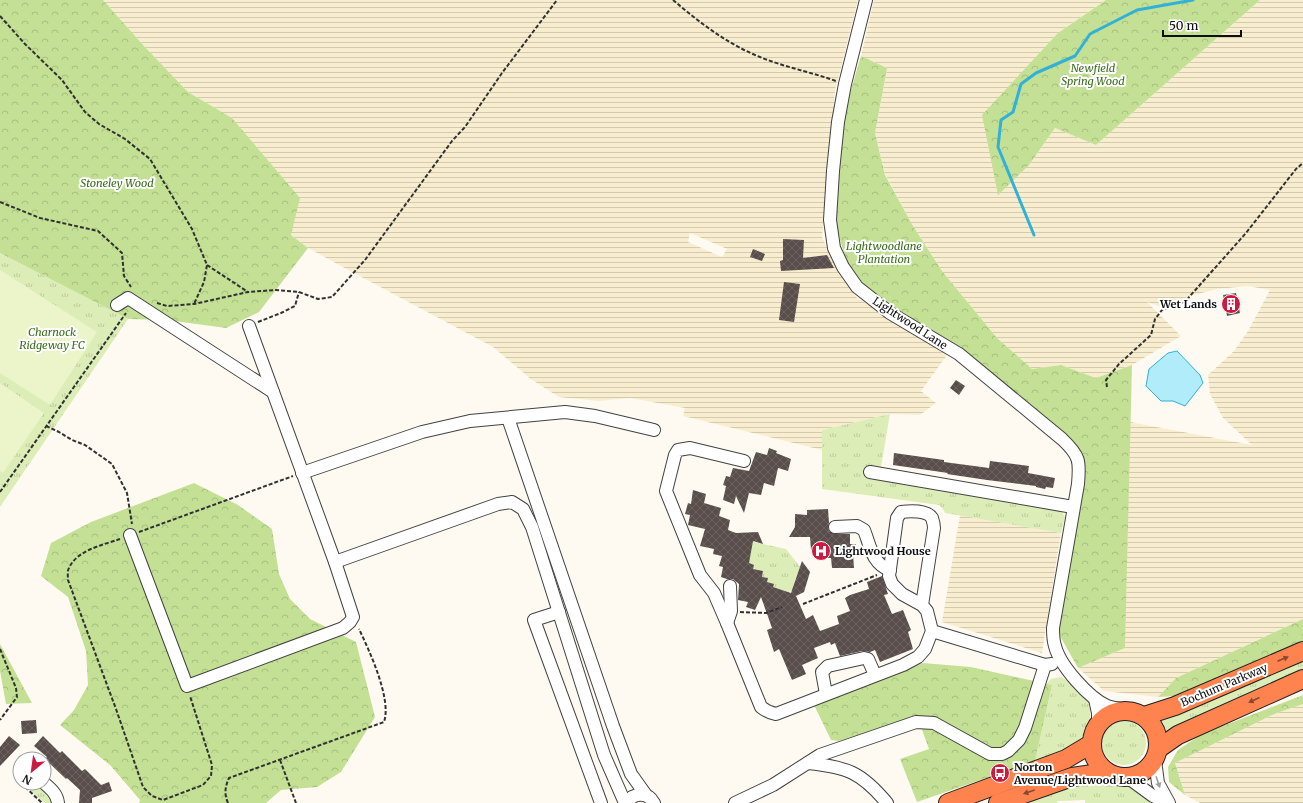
<svg xmlns="http://www.w3.org/2000/svg" width="1303" height="803" font-family="Merriweather,serif">
  <defs>
    <pattern id="farmland-rules" width="6" height="5" patternUnits="userSpaceOnUse"><rect width="6" height="5" fill="#f8eecf"/><path d="M0 2.5h6" fill="none" stroke="#d3cbb1"/></pattern>
    <pattern id="grass-tufts" width="24" height="20" patternUnits="userSpaceOnUse"><rect width="24" height="20" fill="#dcedb7"/><path d="M3 7l-1-3M5 7V3M7 7l1-3M15 17l-1-3M17 17v-4M19 17l1-3" fill="none" stroke="#bcca9c"/></pattern>
    <pattern id="forest-crowns" width="20" height="18" patternUnits="userSpaceOnUse"><rect width="20" height="18" fill="#c3e095"/><path d="M2 6a3 3 0 1 1 6 0M12 15a3 3 0 1 1 6 0" fill="none" stroke="#a6bf7f"/></pattern>
    <pattern id="building-cross-hatch" width="8" height="8" patternUnits="userSpaceOnUse"><rect width="8" height="8" fill="#594e4b"/><path d="M0 0l8 8M0 8l8-8" fill="none" stroke="#6c6361"/></pattern>
  </defs>
  <rect width="100%" height="100%" fill="#fffaf1"/>
  <g fill="url(#farmland-rules)" fill-rule="evenodd">
    <path d="M103 0H858L835 91 822 237 841 276 856 297 947 355 921 391 936 403 920 415 890 414 822 430V450L683 416 685 408 630 398 599 401 559 397 532 380 493 347 352 272 308 248 291 235 232 118 188 92 144 46ZM690 233 727 249 722 257 688 242Z"/>
    <polygon points="874,0 1106,0 1058,33 1029,165 1055,128 1096,145 1260,0 1303,0 1303,619 1176,678 1158,697 1104,691 1078,668 1125,648 1130,422 1252,445 1223,418 1210,394 1208,375 1234,351 1248,331 1270,290 1248,286 1217,289 1190,296 1165,308 1147,302 1181,336 1132,365 1096,378 1061,365 1032,369 997,338 942,271 913,226 885,174 875,133 887,68 861,56"/>
    <polygon points="960,515 1061,533 1042,653 942,622"/>
    <polygon points="1303,704 1303,803 1200,803 1185,795 1175,763 1274,714"/>
  </g>
  <g fill="url(#grass-tufts)">
    <polygon points="0,253 128,319 0,507"/>
    <polygon points="890,414 880,473 1060,508 1065,517 1061,533 945,513 943,509 939,505 822,489 822,430"/>
    <polygon points="752,538 754,542 786,549 805,573 804,578 797,575 793,586 800,587 789,592 773,587 774,584 767,582 768,578 762,577 763,571 753,569 742,561"/>
    <polygon points="1303,658 1303,673 1162,735 1162,731 1155,719"/>
    <path d="M1061 677C1069 681 1084 691 1088 701 1094 717 1089 737 1075 748 1069 753 1043 759 1035 761L1052 685 1046 684 1051 679Z"/>
    <circle cx="1124" cy="743" r="22"/>
    <polygon points="1099,778 1124,783 1157,803 1085,803 1085,800 1058,801 1057,803 1023,803 1063,787"/>
    <polygon points="33,785 40,786 53,799 53,803 44,803 27,787"/>
  </g>
  <g fill="url(#forest-crowns)">
    <polygon points="0,0 103,0 144,46 188,92 232,118 300,198 291,235 308,248 259,312 226,328 167,320 128,319 0,253"/>
    <polygon points="1106,0 1260,0 1096,145 1055,128 1029,165 998,195 982,115 1058,33"/>
    <polygon points="861,56 887,68 875,133 885,175 913,226 942,271 997,338 1032,369 1061,365 1096,378 1132,365 1125,648 1078,668 1060,636 1060,612 1085,480 1084,457 1075,443 968,356 871,295 850,274 834,219 843,117"/>
    <polygon points="194,483 238,505 272,529 279,574 290,599 310,619 356,642 375,717 341,772 317,787 281,790 266,803 139,803 140,800 110,765 60,725 74,710 88,685 86,651 68,597 41,576 51,543 91,522"/>
    <polygon points="1303,619 1303,642 1177,696 1158,697 1176,678"/>
    <polygon points="0,644 32,703 6,704 0,671"/>
    <polygon points="923,663 971,667 1052,685 1035,761 917,802 900,759 929,749 921,727 915,716 839,741 831,740 814,705"/>
    <polygon points="1303,695 1303,704 1274,714 1175,763 1185,795 1169,782 1168,767 1178,750 1202,734"/>
  </g>
  <g fill="#ecf4ca">
    <polygon points="0,270 97,332 50,405 0,373"/>
    <polygon points="0,383 44,413 3,473 0,471"/>
  </g>
  <polygon fill="#b1ecfb" stroke="#32b1d8" points="1177,351 1200,375 1203,383 1185,406 1173,401 1161,401 1146,386 1149,369 1168,353"/>
  <g fill="none" stroke-linecap="round" stroke-linejoin="round">
    <polyline stroke="#32b1d8" stroke-width="3" points="1034,235 998,147 1001,120 1013,112 1021,84 1036,73 1075,56 1090,34 1137,10 1193,0"/>
  </g>
  <g fill="url(#building-cross-hatch)">
    <polygon points="783,239 804,240 803,258 827,255 834,268 781,271 780,261 783,260"/>
    <polygon points="753,249 765,254 762,261 750,257"/>
    <polygon points="784,282 800,284 794,322 779,320"/>
    <polygon points="1236,293 1240,313 1227,316 1223,295"/>
    <polygon points="956,380 965,386 959,395 950,388"/>
    <polygon points="769,448 777,451 776,453 791,459 788,471 778,468 774,486 764,483 761,495 749,493 744,513 736,496 734,504 723,500 726,486 723,485 726,476 730,477 733,468 749,471 756,452 767,455"/>
    <polygon points="894,453 944,460 944,462 989,468 990,461 1029,466 1028,473 1055,478 1053,488 1046,487 1045,489 1036,487 1036,486 987,480 947,474 948,473 893,465"/>
    <polygon points="693,490 706,494 704,503 721,508 719,516 730,520 728,530 736,533 758,532 763,544 753,541 749,563 754,565 753,569 763,571 762,577 768,578 767,582 774,584 773,587 791,593 802,561 810,572 804,592 796,596 806,619 813,615 820,631 839,624 837,616 850,611 845,598 850,595 869,589 867,582 882,576 888,594 884,595 892,614 903,610 911,630 908,632 913,649 880,662 875,650 870,652 862,651 840,656 835,643 831,645 830,642 814,648 818,658 802,665 806,674 792,680 779,649 774,652 767,630 772,628 761,597 755,610 746,607 748,602 738,600 739,584 733,579 727,579 721,577 723,567 719,566 722,556 713,554 714,549 700,546 705,529 688,525 690,515 685,514 688,503 691,504"/>
    <polygon points="828,509 829,523 828,527 829,531 835,534 850,534 850,544 856,544 856,554 853,554 854,568 832,568 831,558 821,558 821,549 811,550 810,537 789,537 795,527 795,514 807,515 807,510"/>
    <polygon points="36,720 37,733 22,734 21,721"/>
    <polygon points="9,736 20,745 0,766 0,747"/>
    <polygon points="43,736 60,753 62,751 82,771 85,769 101,785 109,782 112,791 92,798 92,803 79,803 80,790 67,778 66,779 45,759 47,757 34,746"/>
  </g>
  <g fill="none" stroke-linecap="round" stroke-linejoin="round">
    <g stroke="#424242" stroke-width="14">
      <g id="minor">
        <path d="M866 0 845 84 838 122 833 171 830 220 834 248 843 267 857 287 890 313 959 354 1062 439C1080 456 1080 461 1078 484L1053 628C1053 634 1053 640 1055 646 1060 666 1089 698 1107 706 1113 708 1120 709 1125 710"/>
        <polyline points="117,305 128,298 273,392"/>
        <polyline points="508,418 613,726 631,774 646,795"/>
        <path d="M744 461 690 448 678 450 675 455 666 491 700 575 714 593 727 623 761 707C766 711 770 713 776 714L903 665 918 657 925 649 932 631 927 611 922 605 902 594 892 584 889 576 897 518 901 512C909 511 927 510 932 518 933 521 934 525 934 528L922 605"/>
        <polyline points="870,472 1073,507"/>
        <polyline points="302,473 422,432 470,421 565,412 595,416 654,430"/>
        <path d="M835 527 857 526 864 530C870 545 872 564 890 570"/>
        <polyline points="130,535 187,686 343,628 350,622 353,617 335,562 249,326"/>
        <polyline points="335,562 498,504 512,502 523,509 532,527 604,755 625,803"/>
        <polyline points="559,612 534,620 601,803"/>
        <polyline points="727,623 731,611 730,586"/>
        <polyline points="932,631 1045,665 1052,664"/>
        <polyline points="826,694 822,672 828,666 864,658 868,659 875,675"/>
        <polyline points="1095,699 1098,713 1098,724"/>
        <polyline points="1155,760 1158,783 1169,803"/>
        <path d="M808 763C847 767 861 772 887 803"/>
        <polyline points="1127,777 1153,796 1168,803"/>
        <path d="M44 783C51 789 57 794 58 803"/>
        <path d="M627 803C633 792 648 792 654 803"/>
        <polyline points="735,803 773,785 820,755 916,722 934,723 990,754 1002,754 1008,751 1019,740 1025,728 1045,665"/>
      </g>
    </g>
    <g stroke="#202020" stroke-width="20">
      <g id="highway">
        <circle cx="1125" cy="744" r="33"/>
        <polyline points="1144,716 1175,706 1303,651"/>
        <polyline points="1158,749 1178,735 1303,679"/>
        <polyline points="948,803 1066,759 1091,744"/>
        <polyline points="998,803 1072,777 1107,772"/>
      </g>
    </g>
    <g stroke="#313131" stroke-width="2" stroke-dasharray="4 2" stroke-linecap="butt">
      <path d="M673 0C699 22 727 44 760 57 784 67 811 72 836 81"/>
      <polyline points="0,16 25,44 62,80 85,112 99,124 125,139 150,159 192,229 207,265 204,282 194,304"/>
      <polyline points="0,202 40,218 98,231 122,253 124,276 131,287"/>
      <polyline points="207,265 248,292"/>
      <polyline points="157,303 167,306 194,304 248,292 275,290 299,292 318,299 332,297 365,260 452,141 465,127 502,73 557,0"/>
      <polyline points="258,322 281,313 295,306 299,292"/>
      <polyline points="1107,387 1106,380 1119,364 1151,335 1155,319 1162,310 1185,302 1190,296 1246,233 1296,169 1303,163"/>
      <polyline points="46,426 59,432 72,440 85,445 112,464 127,493 132,524"/>
      <polyline points="0,492 126,313"/>
      <polyline points="139,532 293,476"/>
      <path d="M120 539C103 545 77 550 69 568 67 571 68 576 68 580L116 709 143 787 152 796 163 800 203 785 211 776 212 765 190 696"/>
      <polyline points="803,604 877,575"/>
      <polyline points="740,612 766,613 782,607"/>
      <polyline points="0,649 16,688 17,697 0,720"/>
      <polyline points="280,760 296,803"/>
      <polyline points="21,783 42,803"/>
      <path d="M228 803C224 794 225 787 229 778L384 722C392 699 369 650 359 629"/>
    </g>
    <use href="#minor" stroke="#fff" stroke-width="12"/>
    <use href="#highway" stroke="#ff834f" stroke-width="18"/>
  </g>
  <defs><path id="oneway-solid" d="M-6-.8H1V-3.2L6.5 0L1 3.2V.8H-6Z"/></defs>
  <g fill="#87492f">
    <use href="#oneway-solid" transform="translate(1283 659) rotate(-23)"/>
    <use href="#oneway-solid" transform="translate(1254 700) rotate(156)"/>
    <use href="#oneway-solid" transform="translate(1029 792) rotate(161)"/>
  </g>
  <use fill="#9f9f9f" href="#oneway-solid" transform="translate(1158 782) rotate(71)"/>
  <defs>
    <g id="building-disc" transform="scale(1)"><circle r="9.5" fill="#cc1b40" stroke="#fff"/><path d="M-4-6H4V6H1V3H-1V6H-4ZM-2.5-4.3h1.7v1.8h-1.7ZM.8-4.3h1.7v1.8H.8ZM-2.5-1h1.7V.8h-1.7ZM.8-1h1.7V.8H.8Z" fill="#fff"/></g>
    <g id="hospital-disc" transform="scale(1)"><circle r="9.5" fill="#cc1b40" stroke="#fff"/><path d="M-5-5h3v3.5h4V-5h3V5h-3V1.5h-4V5h-3Z" fill="#fff"/></g>
    <g id="bus-disc" transform="scale(1)"><circle r="9.5" fill="#cc1b40" stroke="#fff"/><path d="M-5-6H5V4H4V6H2V4H-2V6H-4V4H-5ZM-3.5-4V0h7V-4ZM-3.5 1.2v1.5H-2V1.2ZM2 1.2v1.5H3.5V1.2Z" fill="#fff"/></g>
  </defs>
  <g fill-rule="evenodd">
    <use href="#building-disc" x="1231" y="304"/>
    <use href="#hospital-disc" x="821" y="551"/>
    <use href="#bus-disc" x="1000" y="773"/>
  </g>
  <g text-anchor="middle" dominant-baseline="central" stroke-width="4" stroke-linejoin="round" paint-order="stroke">
    <g font-size="11" font-style="italic" fill="#386d19" stroke="#fff">
      <text x="1093" y="68">Newfield<tspan x="1093" dy="13">Spring Wood</tspan></text>
      <text x="117" y="183">Stoneley Wood</text>
      <text x="884" y="246">Lightwoodlane<tspan x="884" dy="13">Plantation</tspan></text>
      <text x="52" y="332">Charnock<tspan x="52" dy="13">Ridgeway FC</tspan></text>
    </g>
    <g font-size="11" font-weight="bold" fill="#0f0f0f" stroke="#fff" text-anchor="start">
      <text x="1217" y="304" text-anchor="end">Wet Lands</text>
      <text x="835" y="551">Lightwood House</text>
      <text x="1014" y="767">Norton<tspan x="1014" dy="13">Avenue/Lightwood Lane</tspan></text>
    </g>
    <g font-size="11" fill="#0f0f0f" stroke="#fff">
      <text transform="translate(910 323) rotate(33)">Lightwood Lane</text>
      <text transform="translate(1224 685) rotate(-23)">Bochum Parkway</text>
    </g>
  </g>
  <g transform="translate(32 771) rotate(209)"><circle r="19" fill="#ffffff" stroke="#9f9f9f"/>
  <path d="M0-3L7 15L0 10L-7 15Z" fill="#cc1b40"/>
  <text y="-6" font-size="11" font-weight="bold" text-anchor="middle" fill="#0f0f0f">N</text>
  </g>
  <path d="M1163 30v6h78v-6" fill="none" stroke="#0f0f0f" stroke-width="2"/>
  <text x="1169" y="30" font-size="12" fill="#0f0f0f" stroke="#ffffff" stroke-width="3" paint-order="stroke">50 m</text>
</svg>
